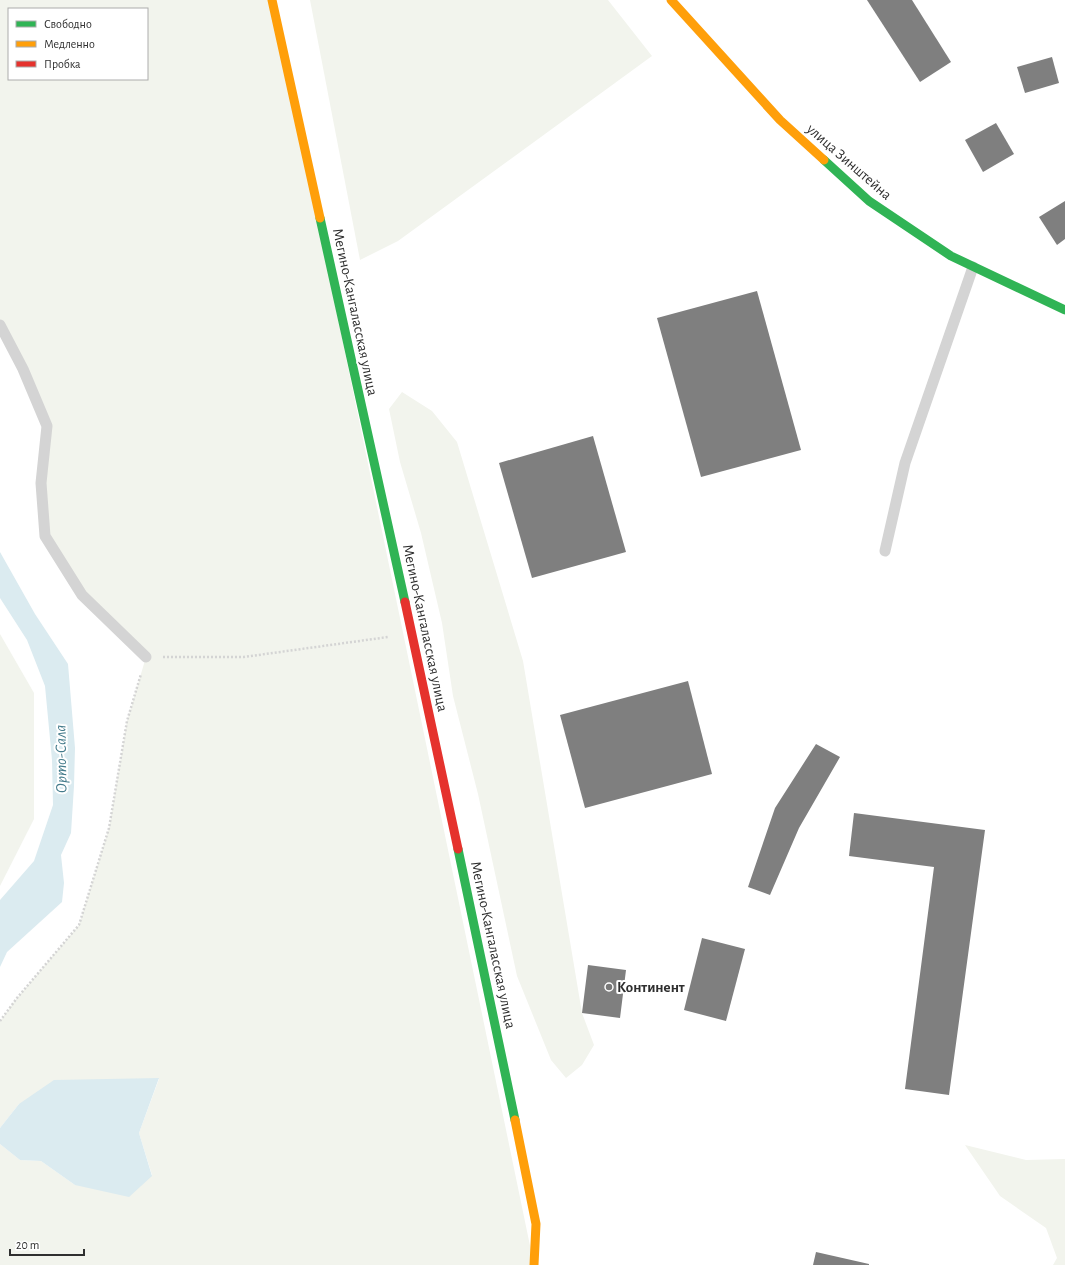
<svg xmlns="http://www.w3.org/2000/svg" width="1065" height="1265" font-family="'Alegreya Sans',sans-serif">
  <rect width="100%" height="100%" fill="#fff"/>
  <g fill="#f2f4ed" fill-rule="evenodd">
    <path d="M0 0H272L534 1265H0V1144L20 1160 41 1161 75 1185 152 1175 139 1133 159 1079H131L19 1104 0 1128V1021L17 998 79 925 109 828 127 721 146 657 82 595 45 536 47 426 0 325ZM9 9H147V79H9Z"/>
    <polygon points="310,0 608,0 652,56 398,241 360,260"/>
    <polygon points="402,392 432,411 457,442 523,661 582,1013 594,1045 582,1065 566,1078 551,1060 517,976 478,794 453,696 442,623 421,533 400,462 389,409"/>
    <polygon points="0,634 34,693 34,819 0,886"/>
    <polygon points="965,1145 1026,1160 1065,1159 1065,1265 1053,1265 1057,1258 1046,1228 1000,1196"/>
  </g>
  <g fill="#dbebf0">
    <polygon points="0,552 35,614 68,664 75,748 74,786 71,833 61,855 64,883 62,902 7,952 0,967 0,900 34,861 53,805 52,760 45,686 27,640 0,598"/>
    <polygon points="159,1078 139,1133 152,1176 129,1197 75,1185 41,1161 20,1160 0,1144 0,1128 19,1104 54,1080"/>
  </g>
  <g fill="#7f7f7f">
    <polygon points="867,0 912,0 951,62 920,82"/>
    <polygon points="1052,57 1059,83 1025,93 1017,67"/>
    <polygon points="996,123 1014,154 983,172 965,140"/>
    <polygon points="1065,201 1065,239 1057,245 1039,217"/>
    <polygon points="757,291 801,450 701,477 657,318"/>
    <polygon points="593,436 626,552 532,578 499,463"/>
    <polygon points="688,681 712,774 585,808 560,715"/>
    <polygon points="816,744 840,757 799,828 770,895 748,887 775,808"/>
    <polygon points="854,813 985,830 949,1095 905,1089 934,867 849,856"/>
    <polygon points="702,938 745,949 726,1021 684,1010"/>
    <polygon points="588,965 626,970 620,1018 582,1013"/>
    <polygon points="816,1252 869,1264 869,1265 813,1265"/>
  </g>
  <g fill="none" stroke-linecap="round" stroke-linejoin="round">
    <g stroke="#d4d4d4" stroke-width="2.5" stroke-dasharray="2 2" stroke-linecap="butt">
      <polyline points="163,657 244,657 388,637"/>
      <polyline points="0,1021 17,998 79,925 109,828 127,721 141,674"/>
    </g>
    <g stroke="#d4d4d4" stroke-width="11">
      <polyline points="0,325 23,369 47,426 41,483 45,536 82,595 146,657"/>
      <polyline points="885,551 905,463 973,267"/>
    </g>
    <g stroke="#30b455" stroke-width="9">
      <polyline points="824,160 869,201 951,256 1065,310"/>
      <polyline points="320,218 405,602"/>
      <polyline points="458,849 515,1120"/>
    </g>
    <g stroke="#ff9f0a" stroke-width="9">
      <polyline points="272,0 320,218"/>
      <polyline points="671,0 780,120 824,160"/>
      <polyline points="515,1120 536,1224 534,1265"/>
    </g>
    <polyline stroke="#e5322d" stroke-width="9" points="405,602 458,849"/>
  </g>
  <circle fill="#787878" stroke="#fff" stroke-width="1.5" cx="609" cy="987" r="4"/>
  <g text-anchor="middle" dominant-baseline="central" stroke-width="4" stroke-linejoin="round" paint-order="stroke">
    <g font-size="15" fill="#2f2f2f" stroke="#fff">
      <text transform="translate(849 162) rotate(41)">улица Зинштейна</text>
      <text transform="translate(355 312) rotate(78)">Мегино-Кангаласская улица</text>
      <text transform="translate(425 628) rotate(78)">Мегино-Кангаласская улица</text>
      <text transform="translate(493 945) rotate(78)">Мегино-Кангаласская улица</text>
    </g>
    <g font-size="15" font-weight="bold" fill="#2f2f2f" stroke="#fff" text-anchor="start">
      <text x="617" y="987">Континент</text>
    </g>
    <g font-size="16" font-style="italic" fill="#447b8b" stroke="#fff">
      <text transform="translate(61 759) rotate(-91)">Орто-Сала</text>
    </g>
  </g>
  <rect x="8" y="8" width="140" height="72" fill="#ffffff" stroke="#acacac"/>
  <rect x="16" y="21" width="20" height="6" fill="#30b455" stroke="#acacac"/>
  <text x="44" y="28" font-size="12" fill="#2f2f2f">Свободно</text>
  <rect x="16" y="41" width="20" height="6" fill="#ff9f0a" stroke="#acacac"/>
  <text x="44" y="48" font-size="12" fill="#2f2f2f">Медленно</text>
  <rect x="16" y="61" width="20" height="6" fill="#e5322d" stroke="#acacac"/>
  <text x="44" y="68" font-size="12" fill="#2f2f2f">Пробка</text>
  <path d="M10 1249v6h74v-6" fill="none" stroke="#2f2f2f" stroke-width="2"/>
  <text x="16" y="1249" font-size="12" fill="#2f2f2f" stroke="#ffffff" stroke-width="3" paint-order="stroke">20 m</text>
</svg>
